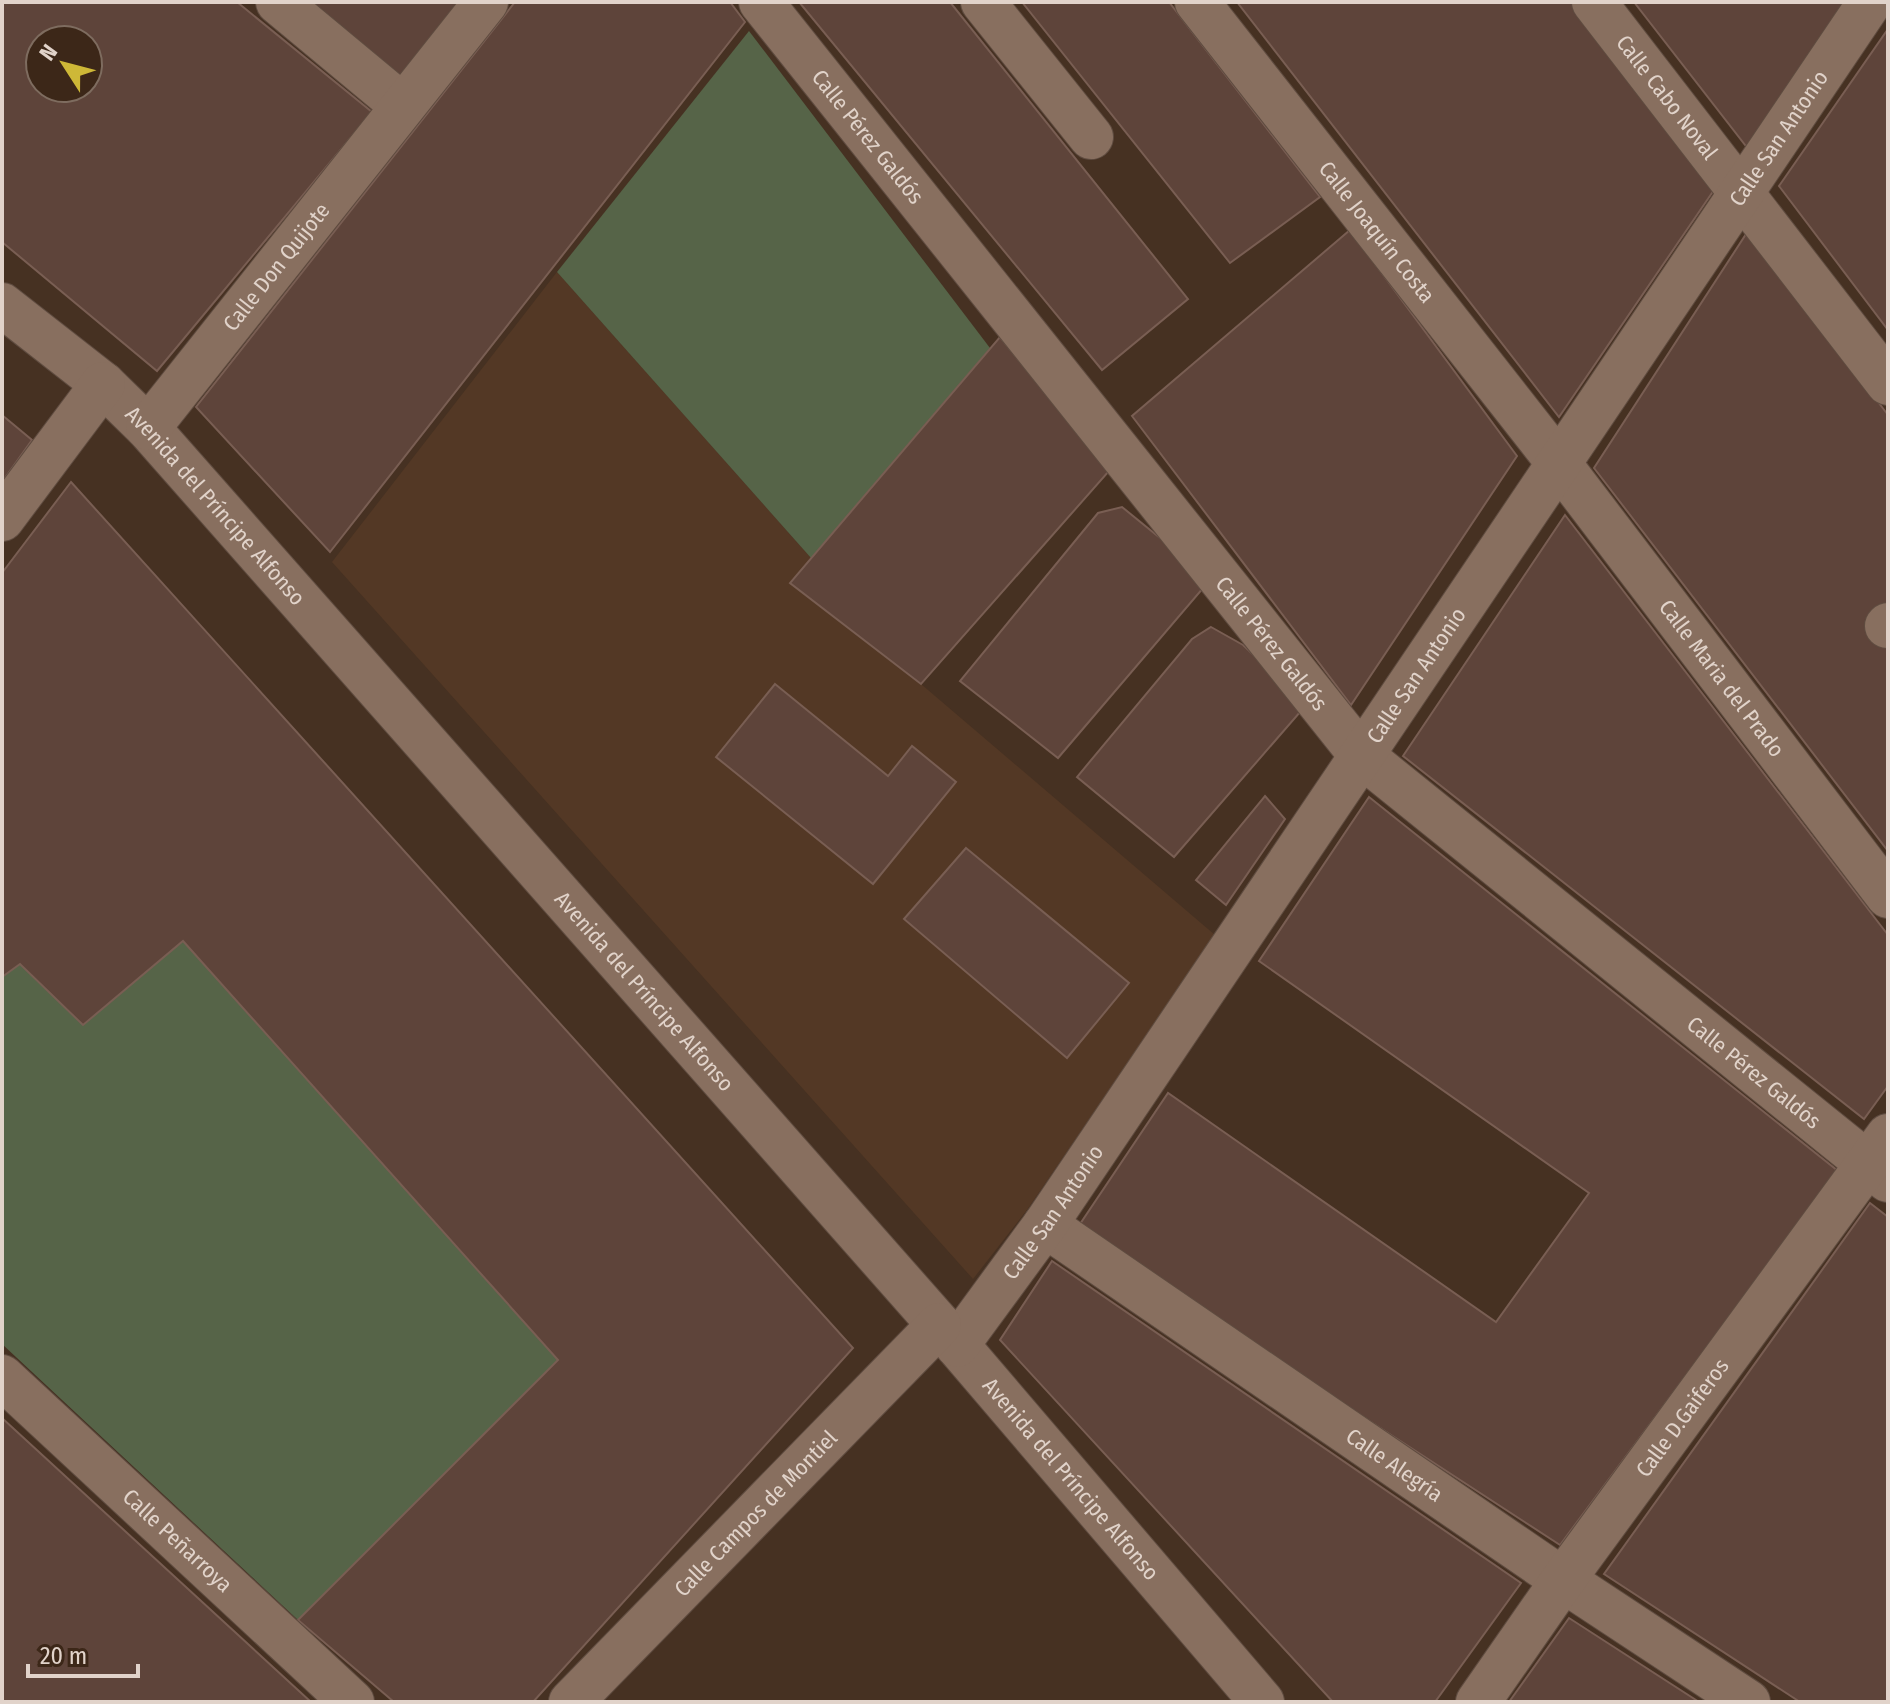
<svg xmlns="http://www.w3.org/2000/svg" width="1890" height="1704" font-family="'Fira Sans Condensed',sans-serif">
  <rect width="100%" height="100%" fill="#463122"/>
  <polygon fill="#533825" points="557,272 811,558 791,584 921,684 1215,935 1027,1210 973,1279 332,562"/>
  <g fill="#566448">
    <polygon points="749,31 990,348 811,558 557,272"/>
    <polygon points="183,941 558,1360 298,1620 2,1344 2,977 20,964 83,1025"/>
  </g>
  <g fill="#5e443a" stroke="#795e53" stroke-width="2" fill-rule="evenodd">
    <path d="M2 2H237L372 112 157 371 2 242ZM40 40H88V88H40Z"/>
    <polygon points="310,2 463,2 401,77"/>
    <polygon points="515,2 730,2 745,22 330,552 196,407"/>
    <polygon points="799,2 950,2 1188,299 1102,370"/>
    <polygon points="1022,2 1169,2 1320,197 1230,263"/>
    <polygon points="1237,2 1571,2 1716,187 1559,417"/>
    <polygon points="1634,2 1847,2 1749,150"/>
    <polygon points="1888,29 1888,330 1779,186"/>
    <polygon points="1350,230 1517,456 1351,705 1132,416"/>
    <polygon points="1748,231 1888,415 1888,851 1594,468"/>
    <polygon points="1000,337 1109,471 921,684 790,583"/>
    <polygon points="2,415 32,440 2,482"/>
    <polygon points="71,482 853,1348 533,1702 394,1702 298,1620 558,1360 183,941 83,1025 20,964 2,977 2,573"/>
    <polygon points="1122,507 1176,551 1204,587 1058,758 960,681 1098,513"/>
    <polygon points="1565,515 1888,935 1888,1086 1864,1119 1403,756"/>
    <polygon points="1211,627 1243,645 1279,679 1301,711 1174,857 1077,777 1192,639"/>
    <polygon points="775,684 888,776 912,746 956,782 873,884 716,757"/>
    <polygon points="1265,796 1285,819 1226,905 1196,880"/>
    <polygon points="1369,797 1838,1171 1560,1545 1076,1230 1168,1093 1496,1322 1589,1193 1259,961"/>
    <polygon points="966,848 1129,983 1067,1058 904,919"/>
    <polygon points="1870,1203 1888,1217 1888,1702 1800,1702 1604,1574"/>
    <polygon points="1052,1261 1521,1583 1435,1702 1333,1702 1000,1340"/>
    <polygon points="2,1418 311,1702 2,1702"/>
    <polygon points="1569,1618 1699,1702 1509,1702"/>
  </g>
  <g fill="none" stroke-linecap="round" stroke-linejoin="round">
    <g stroke="#5f4c40" stroke-width="46">
      <g id="minor">
        <polyline points="278,2 403,106"/>
        <path id="s1" d="M761 2 1361 755 1888 1180"/>
        <polyline points="983,2 1091,137"/>
        <path id="s2" d="M1197 2 1557 461 1888 896"/>
        <path id="s3" d="M1594 2 1888 383"/>
        <path id="s4" d="M2 305 103 384 148 428 957 1345 1262 1702"/>
        <path id="s5" d="M148 428 486 2"/>
        <polyline points="2,519 103,384"/>
        <polyline points="1887,626 1888,625"/>
        <path id="s6" d="M1045 1225 1563 1580 1748 1702"/>
        <path id="s7" d="M957 1345 1045 1225 1870 2"/>
        <path id="s8" d="M2 1377 352 1702"/>
        <path id="s9" d="M571 1702 939 1325"/>
        <path id="s10" d="M1478 1702 1563 1580 1888 1136"/>
      </g>
    </g>
    <use href="#minor" stroke="#886f5f" stroke-width="44"/>
  </g>
  <g text-anchor="middle" dominant-baseline="central" stroke-width="6" stroke-linejoin="round" paint-order="stroke">
    <g font-size="22" fill="#e1d3ca" stroke="#3c2718">
      <text stroke="none"><textPath href="#s3" startOffset="120">Calle Cabo Noval</textPath></text>
      <text stroke="none"><textPath href="#s1" startOffset="172">Calle Pérez Galdós</textPath></text>
      <text stroke="none"><textPath href="#s7" startOffset="1460">Calle San Antonio</textPath></text>
      <text stroke="none"><textPath href="#s2" startOffset="292">Calle Joaquín Costa</textPath></text>
      <text stroke="none"><textPath href="#s5" startOffset="206">Calle Don Quijote</textPath></text>
      <text stroke="none"><textPath href="#s4" startOffset="294">Avenida del Príncipe Alfonso</textPath></text>
      <text stroke="none"><textPath href="#s1" startOffset="820">Calle Pérez Galdós</textPath></text>
      <text stroke="none"><textPath href="#s7" startOffset="812">Calle San Antonio</textPath></text>
      <text stroke="none"><textPath href="#s2" startOffset="856">Calle Maria del Prado</textPath></text>
      <text stroke="none"><textPath href="#s4" startOffset="942">Avenida del Príncipe Alfonso</textPath></text>
      <text stroke="none"><textPath href="#s1" startOffset="1468">Calle Pérez Galdós</textPath></text>
      <text stroke="none"><textPath href="#s7" startOffset="164">Calle San Antonio</textPath></text>
      <text stroke="none"><textPath href="#s10" startOffset="350">Calle D.Gaiferos</textPath></text>
      <text stroke="none"><textPath href="#s6" startOffset="424">Calle Alegría</textPath></text>
      <text stroke="none"><textPath href="#s4" startOffset="1590">Avenida del Príncipe Alfonso</textPath></text>
      <text stroke="none"><textPath href="#s9" startOffset="264">Calle Campos de Montiel</textPath></text>
      <text stroke="none"><textPath href="#s8" startOffset="240">Calle Peñarroya</textPath></text>
    </g>
  </g>
  <rect width="1890" height="1704" fill="none" stroke="#e1d3ca" stroke-width="8"/>
  <g transform="translate(64 64) rotate(306)"><circle r="38" fill="#3c2718" stroke="#7e6c5f" stroke-width="2"/>
  <path d="M0-6L14 30L0 20L-14 30Z" fill="#ceb837"/>
  <text y="-12" font-size="22" font-weight="bold" text-anchor="middle" fill="#e1d3ca">N</text>
  </g>
  <path d="M28 1664v12h110v-12" fill="none" stroke="#e1d3ca" stroke-width="4"/>
  <text x="40" y="1664" font-size="24" fill="#e1d3ca" stroke="#3c2718" stroke-width="6" paint-order="stroke">20 m</text>
</svg>
